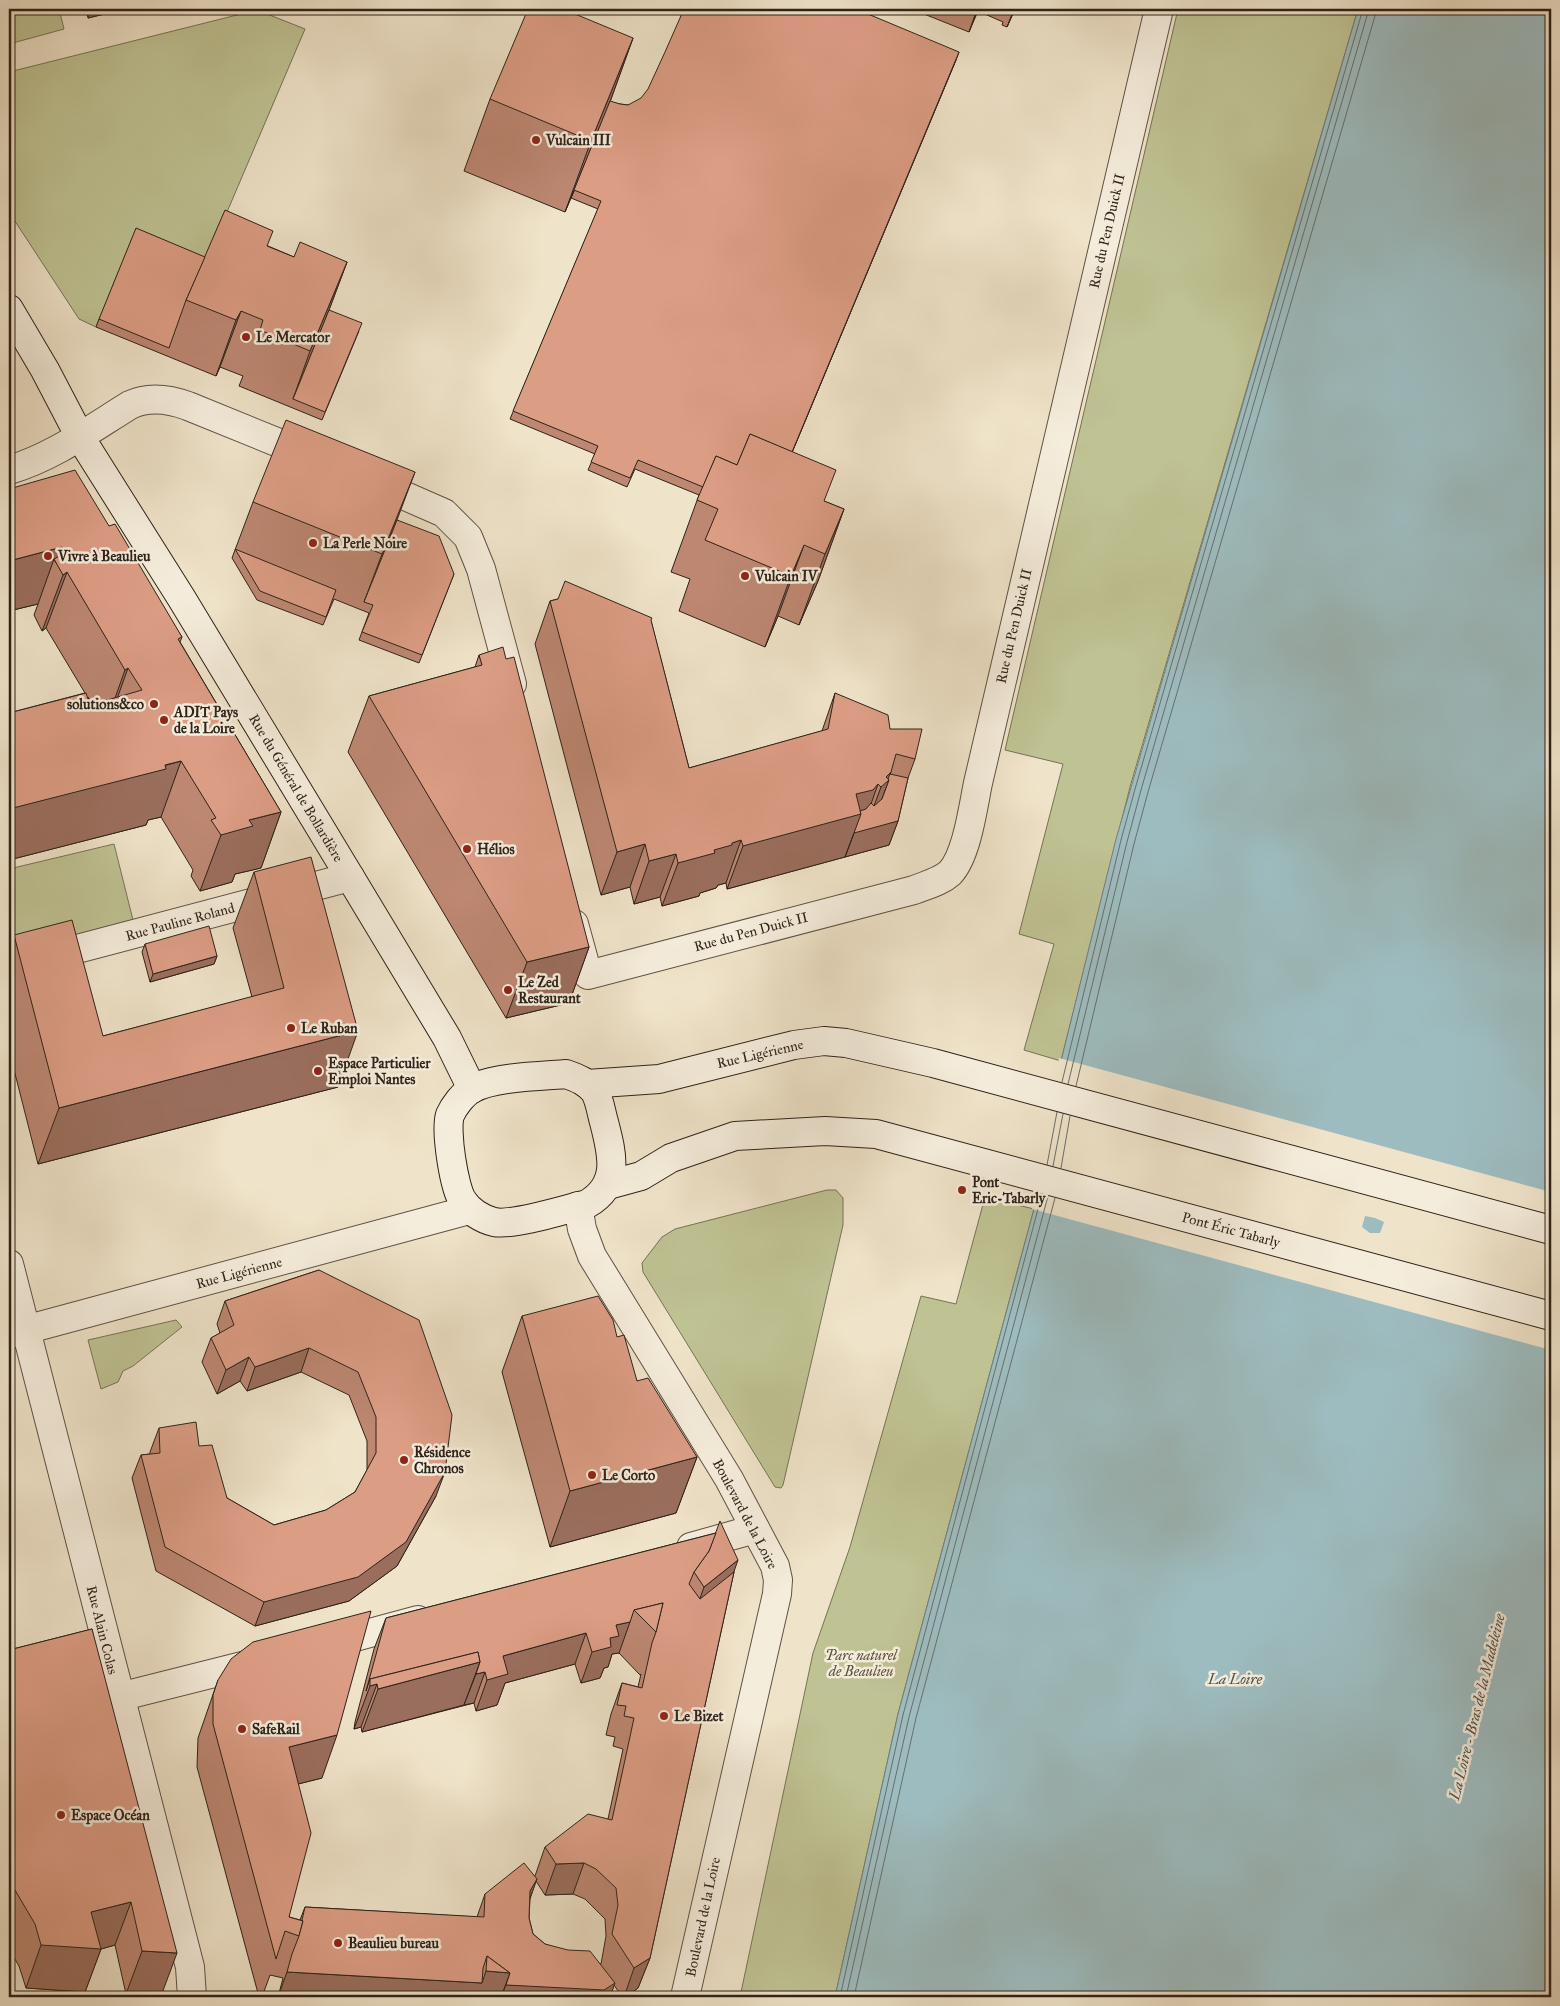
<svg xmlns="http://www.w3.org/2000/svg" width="1560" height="2006" font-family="'IM FELL Great Primer',serif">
  <rect width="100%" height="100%" fill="#efe3c9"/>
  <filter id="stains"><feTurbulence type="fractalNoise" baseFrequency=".004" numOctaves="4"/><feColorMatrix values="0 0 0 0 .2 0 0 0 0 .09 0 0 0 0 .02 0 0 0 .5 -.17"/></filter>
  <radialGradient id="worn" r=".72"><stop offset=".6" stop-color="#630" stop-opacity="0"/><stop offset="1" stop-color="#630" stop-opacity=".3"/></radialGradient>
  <g fill="#bfc293" stroke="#767256">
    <polygon points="9,9 59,9 64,29 9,44"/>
    <polygon points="1178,9 1358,9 1130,787 1061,1061 1024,1050 1054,944 1019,934 1063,764 1005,750"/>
    <polygon points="257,10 305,29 204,266 134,237 96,327 79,319 9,212 9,72"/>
    <polygon points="114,844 134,924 9,956 9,869"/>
    <polygon points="827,1190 836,1190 843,1198 843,1225 783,1485 781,1488 775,1487 643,1272 642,1263 662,1237 675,1229"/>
    <polygon points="985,1197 1034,1209 898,1714 835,1997 740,1997 813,1653 850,1547 921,1296 956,1304"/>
    <polygon points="176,1320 182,1327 133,1366 123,1371 118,1382 101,1389 88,1340"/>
  </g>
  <polygon fill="#9dbcbf" stroke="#717e7d" points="1358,9 1551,9 1551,1997 835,1997 898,1714 1034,1209 1061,1061 1116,839"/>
  <path fill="#efe3c9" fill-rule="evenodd" d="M1059 1058 1551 1192V1350L1032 1209ZM1365 1216 1375 1218 1384 1222 1380 1233H1370L1362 1227Z"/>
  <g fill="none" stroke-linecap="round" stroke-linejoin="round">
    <g stroke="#666f6c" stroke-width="1">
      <polyline points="1062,1082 1121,840 1135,789 1363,9"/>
      <polyline points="1068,1084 1127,842 1141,790 1369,9"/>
      <polyline points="1076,1086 1134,844 1148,792 1377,9"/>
      <polyline points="1047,1165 1057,1112"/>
      <polyline points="1053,1166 1063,1114"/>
      <polyline points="1061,1168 1070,1116"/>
      <polyline points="840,1997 903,1715 1042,1194"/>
      <polyline points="846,1997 909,1717 1048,1196"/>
      <polyline points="854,1997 916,1718 1055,1198"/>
    </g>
    <g stroke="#5e5245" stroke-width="30">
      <g id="street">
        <path d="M9 470C53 457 91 429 130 405 149 396 169 399 188 406L311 456"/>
        <polyline points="371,481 444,513 468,537 481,569 512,684"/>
        <path d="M574 924 588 975 914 890C926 885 940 882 950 873 967 855 973 807 978 783L1159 9"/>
        <polyline points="9,967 350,877"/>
        <polyline points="578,1206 582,1229 592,1256 729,1479 775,1566 778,1580 777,1594 685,1997"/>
        <polyline points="9,1264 190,1967 192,1997"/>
        <polyline points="10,1334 469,1210"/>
        <polyline points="691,1547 755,1529"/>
        <polyline points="329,1644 418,1620"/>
        <polyline points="119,1697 258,1662"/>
      </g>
    </g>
    <g stroke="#2e2219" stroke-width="30">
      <g id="secondary">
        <polyline points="9,309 45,370 80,437 182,599 350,877 447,1038 472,1089"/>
        <path d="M566 1074C577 1078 588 1082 595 1092 600 1101 601 1112 604 1122 612 1153 621 1185 587 1204 566 1209 513 1226 494 1222 482 1219 469 1211 463 1201 454 1189 445 1130 450 1115 454 1106 463 1094 472 1089 492 1077 541 1076 566 1074Z"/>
        <polyline points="587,1084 659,1079 794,1045 824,1041 846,1043 933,1063 1551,1230"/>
        <polyline points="608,1185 641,1176 671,1158 735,1136 825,1131 876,1134 1551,1316"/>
      </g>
    </g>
    <use href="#street" stroke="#f5eddc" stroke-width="28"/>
    <use href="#secondary" stroke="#f5eddc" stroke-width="28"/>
  </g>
  <g fill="#bd8772" stroke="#2e2219" fill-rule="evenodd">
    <polygon points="86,9 125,9 88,18"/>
    <polygon points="926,9 1015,9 1007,27 1002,25 1003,22 978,11 969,32 924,14"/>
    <polygon points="633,38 610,102 620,104 628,105 956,60 792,452 824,501 844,509 818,581 799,625 778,616 765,647 679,611 690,579 671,572 699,495 635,469 627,487 588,470 595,454 510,419 598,209 571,198 574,191 565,212 464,171 490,99"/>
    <polygon points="268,246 294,257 347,262 329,310 359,331 322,420 239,386 243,376 220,367 216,376 96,327 99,319 205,257"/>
    <path d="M9 489 109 526 182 637 180 642 281 812 261 868 235 874 232 882 200 891 191 876 193 870 161 817 148 820 146 825 9 860V713L85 693 46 628 42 631 34 615 38 604 9 611ZM88 697 92 705H90Z"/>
    <polygon points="253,502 397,520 454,574 419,663 359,640 369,613 334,599 323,625 257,600 232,558"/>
    <polygon points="558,599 651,621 689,768 822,731 835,693 890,729 915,759 908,778 898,821 889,845 727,889 726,883 718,885 716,888 700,893 699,896 662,906 660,897 634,904 630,887 601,895 535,644 550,601"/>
    <polygon points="479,655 589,947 569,1003 506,1018 348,752 369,696 475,667"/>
    <polygon points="254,872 338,1087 38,1164 9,1050 9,948 14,935 103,1036 252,997 233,928"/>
    <polygon points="145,944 217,956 214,964 150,982 142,952"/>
    <polygon points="319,1270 436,1496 397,1566 349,1601 255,1626 156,1571 132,1478 141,1455 150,1454 150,1452 159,1428 199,1446 227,1498 274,1525 326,1510 355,1492 367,1470 367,1441 349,1395 301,1372 247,1391 240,1381 217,1394 202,1362 211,1338 220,1333 217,1324 225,1301"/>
    <polygon points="522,1316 617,1337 637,1381 697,1457 676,1513 550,1547 502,1372"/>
    <path d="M716 1533 734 1572 650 1958 638 1988 626 1997H622L614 1985 610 1997H278L283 1978 270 1975 262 1997H259L197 1767 198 1738 218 1680 322 1778 298 1784 289 1917 300 1920 305 1907 477 1917 485 1894 535 1876 545 1847 608 1819 623 1749 613 1746 615 1737 606 1735 611 1714 622 1683 638 1687 641 1674 640 1675 619 1653 612 1654 608 1667 604 1668 600 1678 581 1683 575 1664 505 1683 497 1705 476 1711 474 1703 362 1732 361 1727 354 1729 355 1722 374 1649 386 1618ZM536 1881 545 1895 573 1894 585 1899 605 1919 606 1936 601 1964 545 1944 533 1934 529 1918 530 1899Z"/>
    <polygon points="92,1629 161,1996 126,1994 115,1945 101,1949 85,1992 26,1988 19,1966 9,1949 9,1650"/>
  </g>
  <g fill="#9a6e5d" stroke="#2e2219">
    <polygon points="92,9 125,9 88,18"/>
    <polygon points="977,9 978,9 969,32"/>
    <polygon points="1014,9 1015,9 1007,27"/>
    <polygon points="633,38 607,110 565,212 591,141"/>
    <polygon points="959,52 956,60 763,522"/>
    <polygon points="347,262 326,318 293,399 310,351"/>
    <polygon points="241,311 220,367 216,376 236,320"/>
    <polygon points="415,472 394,528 364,602 382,554"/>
    <polygon points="844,509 818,581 799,625 825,554"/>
    <polygon points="804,545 778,616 765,647 791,576"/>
    <polygon points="62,547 56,563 54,559 38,604 9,611 9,561"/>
    <polygon points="67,572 46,628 42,631 63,575"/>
    <polygon points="128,668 108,724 105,726 125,670"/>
    <polygon points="181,761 161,817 148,820 146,825 9,860 9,809"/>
    <polygon points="891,772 888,782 889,780 873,823 865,830 881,787 886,777"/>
    <polygon points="878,784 863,827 898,821 889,845 845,857 854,833 845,857 727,889 743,846"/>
    <polygon points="281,812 261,868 235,874 232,882 200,891 221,835 249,820"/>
    <polygon points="741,840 726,883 718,885 716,888 700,893 699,896 662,906 678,863 732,843"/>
    <polygon points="645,844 630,887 601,895 617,852"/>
    <polygon points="676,854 660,897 634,904 649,861"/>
    <polygon points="589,947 569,1003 506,1018 527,962"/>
    <polygon points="217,956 214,964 150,982 153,974"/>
    <polygon points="358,1031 338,1087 38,1164 59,1108"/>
    <polygon points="309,1348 301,1372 247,1391 255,1367"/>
    <polygon points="249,1357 240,1381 217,1394 226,1370"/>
    <polygon points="697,1457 676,1513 550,1547 570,1491"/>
    <polygon points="445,1472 436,1496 397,1566 349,1601 255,1626 264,1602"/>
    <polygon points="738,1560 723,1603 689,1630 704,1587"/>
    <polygon points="630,1622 619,1653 612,1654 608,1667 604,1668 600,1678 581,1683 592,1652 610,1638 616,1625"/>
    <polygon points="586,1633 575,1664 505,1683 497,1705 476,1711 487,1680 503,1656"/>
    <polygon points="480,1662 464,1705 362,1732 378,1689"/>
    <polygon points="485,1672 474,1703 464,1705 476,1674"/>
    <polygon points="377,1684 361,1727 354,1729 370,1686"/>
    <polygon points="337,1735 322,1778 274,1790 289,1747"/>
    <polygon points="584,1863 573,1894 545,1895 556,1864"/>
    <polygon points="537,1879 526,1909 530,1891"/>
    <polygon points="131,1902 115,1945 101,1949 85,1992 26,1988 41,1945 91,1912"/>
    <polygon points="142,1951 177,1953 161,1996 126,1994"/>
    <polygon points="650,1958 638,1988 626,1997 624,1997 634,1968"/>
    <polygon points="486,1971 510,1973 501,1997 278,1997 287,1972 482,1983"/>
    <polygon points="615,1983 610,1997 501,1997 506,1985"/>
  </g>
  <g fill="#dc9d85" stroke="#2e2219">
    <polygon points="528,9 563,9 633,38 591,141 490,99"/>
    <polygon points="684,9 856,9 959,52 792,452 750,434 737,465 716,456 703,487 638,460 630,478 591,462 598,446 513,411 601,201 574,190 610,101 620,104 628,105 641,98 648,89 665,52"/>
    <polygon points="225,210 273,231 267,246 294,257 300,242 347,262 310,351 260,330 263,320 241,311 236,320 186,300"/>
    <polygon points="136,228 205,257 186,300 169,348 99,319"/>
    <polygon points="329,310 362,323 325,412 293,399"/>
    <polygon points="286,420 415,472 382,554 253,502"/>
    <polygon points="750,434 836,470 824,501 844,509 825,554 804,545 791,576 705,540 718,509 697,500 716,456 737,465"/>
    <polygon points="75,470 109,526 115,524 182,637 178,639 281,812 249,820 253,826 221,835 211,820 216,818 181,761 165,765 166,769 9,809 9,713 86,693 90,705 142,690 128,668 125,670 67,572 63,575 54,559 65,553 62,547 9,561 9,489"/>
    <polygon points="397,520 439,536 454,574 422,655 362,632 373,605 364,602"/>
    <polygon points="235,549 336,590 326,617 260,591"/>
    <polygon points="565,581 652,618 651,620 689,768 828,729 835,693 888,715 890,729 922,729 915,759 896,754 891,772 886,777 889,780 881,787 878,784 873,790 856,794 861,814 743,846 741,840 732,843 732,845 714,850 715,853 678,863 676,854 649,861 645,844 617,852 550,601 558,599"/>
    <polygon points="503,647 506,659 514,657 589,947 527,962 369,696 482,665 479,655"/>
    <polygon points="890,774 908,778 898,821 854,833 861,814 860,811 866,809 871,803 874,806 882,799 889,780 888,779"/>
    <polygon points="311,857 358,1031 59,1108 14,935 72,920 103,1036 284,988 254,872"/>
    <polygon points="209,926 217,956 153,974 145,944"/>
    <polygon points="319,1270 419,1320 452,1415 445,1472 406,1542 358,1577 264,1602 165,1547 141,1455 160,1453 159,1428 196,1422 199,1446 212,1445 227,1498 274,1525 326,1510 355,1492 376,1453 376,1417 358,1372 309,1348 255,1367 249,1357 226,1370 211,1338 234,1325 225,1301"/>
    <polygon points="598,1296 613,1320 617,1337 624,1335 637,1381 648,1378 697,1457 570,1491 522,1316"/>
    <polygon points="720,1521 738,1560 704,1587 694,1572 709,1551"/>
    <polygon points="716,1533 709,1551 694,1572 689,1584 700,1599 734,1572 650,1958 634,1968 612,1934 618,1905 616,1888 596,1869 584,1863 556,1864 545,1847 588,1814 612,1820 634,1718 624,1716 626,1706 617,1705 622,1683 642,1688 652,1643 656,1632 663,1603 634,1610 630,1622 616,1625 619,1636 610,1638 611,1647 592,1652 586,1633 503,1656 508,1674 487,1680 485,1672 476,1674 480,1662 478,1652 370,1679 366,1691 386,1618"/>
    <polygon points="663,1603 656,1632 634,1610"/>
    <polygon points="371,1611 337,1735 289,1747 311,1833 289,1917 303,1921 299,1936 285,1931 276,1959 213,1724 213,1695 218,1680 231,1659 253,1642"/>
    <polygon points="92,1629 177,1953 142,1951 131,1902 91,1912 101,1949 41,1945 35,1924 15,1890 9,1883 9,1650"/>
    <polygon points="478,1652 480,1662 378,1689 377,1684 370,1686 370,1679"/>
    <polygon points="524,1863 537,1879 530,1891 529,1918 533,1934 545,1944 568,1950 590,1951 615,1983 604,1990 506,1985 510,1973 487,1956 483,1968 482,1983 287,1972 292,1954 299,1936 303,1921 302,1920 305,1907 484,1917 485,1894"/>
    <polygon points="487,1956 510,1973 486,1971"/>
  </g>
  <g fill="#8f2418" stroke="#f5eddc" stroke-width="2">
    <circle cx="536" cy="140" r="5"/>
    <circle cx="246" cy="337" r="5"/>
    <circle cx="313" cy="543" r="5"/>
    <circle cx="48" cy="556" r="5"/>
    <circle cx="745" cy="576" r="5"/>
    <circle cx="154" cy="704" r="5"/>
    <circle cx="164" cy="720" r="5"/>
    <circle cx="467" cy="849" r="5"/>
    <circle cx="508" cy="990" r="5"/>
    <circle cx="291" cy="1028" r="5"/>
    <circle cx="318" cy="1071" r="5"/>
    <circle cx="962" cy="1190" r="5"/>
    <circle cx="404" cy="1460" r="5"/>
    <circle cx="592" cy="1475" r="5"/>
    <circle cx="664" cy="1716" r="5"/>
    <circle cx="242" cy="1729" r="5"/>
    <circle cx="61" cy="1815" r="5"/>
    <circle cx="338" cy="1943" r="5"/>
  </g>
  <g text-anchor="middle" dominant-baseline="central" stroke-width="5" stroke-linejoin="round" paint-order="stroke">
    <g font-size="14" font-weight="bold" fill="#2e2219" stroke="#f5eddc" text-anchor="start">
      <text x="546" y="140">Vulcain III</text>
      <text x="256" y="337">Le Mercator</text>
      <text x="323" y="543">La Perle Noire</text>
      <text x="58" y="556">Vivre à Beaulieu</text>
      <text x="755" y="576">Vulcain IV</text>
      <text x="144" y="704" text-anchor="end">solutions&amp;co</text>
      <text x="174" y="712">ADIT Pays<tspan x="174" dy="16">de la Loire</tspan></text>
      <text x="477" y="849">Hélios</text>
      <text x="518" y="982">Le Zed<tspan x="518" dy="16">Restaurant</tspan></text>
      <text x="301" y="1028">Le Ruban</text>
      <text x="328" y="1063">Espace Particulier<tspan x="328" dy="16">Emploi Nantes</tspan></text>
      <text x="972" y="1182">Pont<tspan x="972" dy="16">Eric-Tabarly</tspan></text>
      <text x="414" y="1452">Résidence<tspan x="414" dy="16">Chronos</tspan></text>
      <text x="602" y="1475">Le Corto</text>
      <text x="674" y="1716">Le Bizet</text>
      <text x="252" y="1729">SafeRail</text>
      <text x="71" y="1815">Espace Océan</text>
      <text x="348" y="1943">Beaulieu bureau</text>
    </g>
    <g font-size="14" fill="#2e2219" stroke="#f5eddc">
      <text transform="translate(1107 231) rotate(-77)">Rue du Pen Duick II</text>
      <text transform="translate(1014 626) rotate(-77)">Rue du Pen Duick II</text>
      <text transform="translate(296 788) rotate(59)">Rue du Général de Bollardière</text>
      <text transform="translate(180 922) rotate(-15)">Rue Pauline Roland</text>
      <text transform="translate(751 932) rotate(-15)">Rue du Pen Duick II</text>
      <text transform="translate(760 1054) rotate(-13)">Rue Ligérienne</text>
      <text transform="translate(1231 1230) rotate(15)">Pont Éric Tabarly</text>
      <text transform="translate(239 1273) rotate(-15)">Rue Ligérienne</text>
      <text transform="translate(745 1514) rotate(62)">Boulevard de la Loire</text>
      <text transform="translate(102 1630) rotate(76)">Rue Alain Colas</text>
      <text transform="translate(703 1917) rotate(-78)">Boulevard de la Loire</text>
    </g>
    <g font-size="14" font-style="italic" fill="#5a523e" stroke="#f5eddc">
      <text x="861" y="1655">Parc naturel<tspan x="861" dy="16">de Beaulieu</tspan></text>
    </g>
    <g font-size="15" font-style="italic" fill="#4f504b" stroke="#f5eddc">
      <text x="1235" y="1679">La Loire</text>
      <text transform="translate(1477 1707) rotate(-76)">La Loire - Bras de la Madeleine</text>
    </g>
  </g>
  <rect width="1560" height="2006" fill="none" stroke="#efe3c9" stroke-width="30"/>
  <rect x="10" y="10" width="1540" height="1986" fill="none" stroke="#2e2219" stroke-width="2.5"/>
  <rect x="15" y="15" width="1530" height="1976" fill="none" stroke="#2e2219"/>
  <rect width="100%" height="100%" filter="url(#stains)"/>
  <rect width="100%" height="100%" fill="url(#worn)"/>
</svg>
